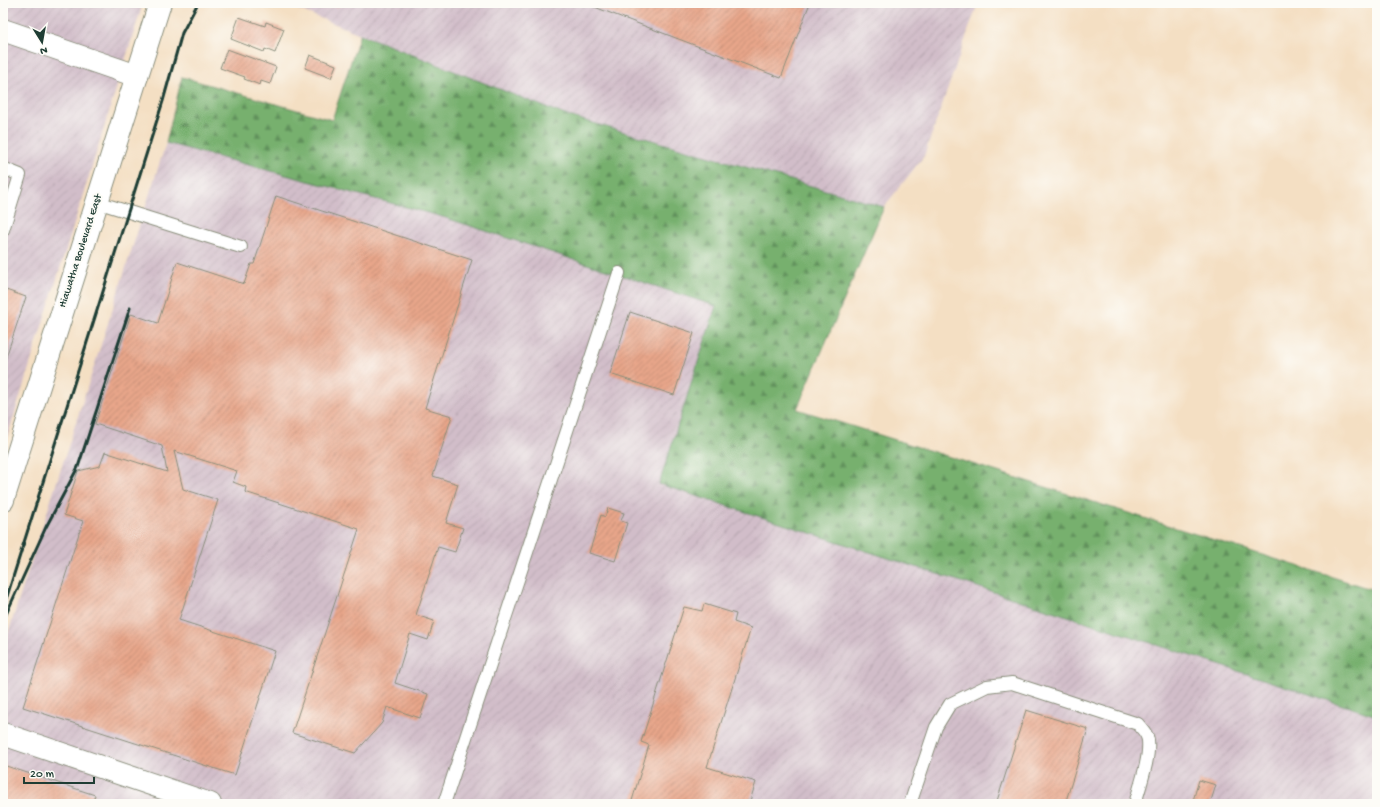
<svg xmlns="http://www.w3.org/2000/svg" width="1380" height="807" font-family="'Gochi Hand',sans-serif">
  <defs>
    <pattern id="industrial-furrows" width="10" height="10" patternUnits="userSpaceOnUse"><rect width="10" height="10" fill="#d1bdc9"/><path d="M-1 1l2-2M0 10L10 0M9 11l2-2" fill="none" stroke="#b3a3ad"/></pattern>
    <pattern id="forest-firs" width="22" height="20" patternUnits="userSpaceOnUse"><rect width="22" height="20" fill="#77b06e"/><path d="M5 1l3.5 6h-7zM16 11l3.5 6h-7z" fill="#61905b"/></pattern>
    <pattern id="building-hatch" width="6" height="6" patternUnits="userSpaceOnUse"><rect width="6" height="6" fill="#e8a68a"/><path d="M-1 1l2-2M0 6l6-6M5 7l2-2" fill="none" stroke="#bb8872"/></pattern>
  </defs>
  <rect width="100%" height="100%" fill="#fdfcf7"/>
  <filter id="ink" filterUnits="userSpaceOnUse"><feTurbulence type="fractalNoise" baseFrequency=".025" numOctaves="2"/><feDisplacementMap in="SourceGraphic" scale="8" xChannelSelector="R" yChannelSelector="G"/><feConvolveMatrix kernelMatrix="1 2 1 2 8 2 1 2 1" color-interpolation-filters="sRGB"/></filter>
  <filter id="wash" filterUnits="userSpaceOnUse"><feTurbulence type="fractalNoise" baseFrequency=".012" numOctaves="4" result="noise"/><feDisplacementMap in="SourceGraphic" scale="16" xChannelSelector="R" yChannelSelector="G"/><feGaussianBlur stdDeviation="0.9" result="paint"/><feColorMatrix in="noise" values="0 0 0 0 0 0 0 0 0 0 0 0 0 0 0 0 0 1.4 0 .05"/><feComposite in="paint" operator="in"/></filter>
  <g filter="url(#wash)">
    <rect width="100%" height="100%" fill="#f4dfc3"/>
    <g fill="url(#industrial-furrows)">
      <polygon points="3,3 143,3 3,451"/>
      <polygon points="282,3 978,3 924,156 884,207 565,115"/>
      <polygon points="166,143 443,217 716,306 659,484 1377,716 1377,804 3,804 3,649"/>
    </g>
    <polygon fill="url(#forest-firs)" stroke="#4b7651" points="360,34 565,115 884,207 797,409 1377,591 1377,716 659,484 716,306 443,217 166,143 182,77 332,120"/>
    <g id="blocks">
      <g fill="url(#building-hatch)">
        <polygon points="327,3 339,3 338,7"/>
        <polygon points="584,3 810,3 781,78"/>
        <polygon points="239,17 265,26 266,22 284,29 275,53 265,49 264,52 231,39"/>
        <polygon points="227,49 276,67 270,84 261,81 260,85 244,79 245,77 220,68"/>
        <polygon points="310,55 336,65 331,78 305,68"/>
        <polygon points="276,196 472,260 425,408 452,416 433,476 458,484 446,523 463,528 455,552 438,547 416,615 434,621 428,640 410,634 395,683 428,694 420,718 387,707 382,723 355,753 292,733 359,529 245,492 246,487 233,482 237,471 174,451 183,489 218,500 179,620 275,651 235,775 23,707 83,521 64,515 78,471 100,466 105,452 167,472 162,446 95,424 131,314 158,323 177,262 244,284 251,264 254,264"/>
        <polygon points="3,289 26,297 3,366"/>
        <polygon points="630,312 694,333 674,395 610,374"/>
        <polygon points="608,508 624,513 621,521 627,523 615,561 589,553 601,515 605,517"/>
        <polygon points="704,604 736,614 734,622 751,628 707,767 756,782 749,804 631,804 649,745 641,742 684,607 702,611"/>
        <polygon points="1026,710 1088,729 1065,804 996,804"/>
        <polygon points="3,765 95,795 92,804 3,804"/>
        <polygon points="1199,780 1216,785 1210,804 1192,804"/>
      </g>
    </g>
  </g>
  <g filter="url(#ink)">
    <use href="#blocks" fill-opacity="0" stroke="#8a8e7c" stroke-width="1"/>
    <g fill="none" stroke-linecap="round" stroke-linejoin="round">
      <g stroke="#8a8e7c" stroke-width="14">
        <g id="lane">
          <polyline points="3,168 20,175 3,230"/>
          <polyline points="97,202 241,247"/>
          <polyline points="444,804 619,273"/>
          <path d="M910 804 936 727 950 704 987 686 1012 683 1138 724C1142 729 1147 733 1148 740 1150 759 1140 785 1135 804"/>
        </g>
      </g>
      <g stroke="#8a8e7c" stroke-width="24">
        <g id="street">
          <polyline points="3,30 137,76"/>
          <polyline points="3,734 210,804"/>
        </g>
      </g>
      <g stroke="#8a8e7c" stroke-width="24">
        <polyline id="secondary" points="3,500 160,3"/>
      </g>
      <use href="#lane" stroke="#fff" stroke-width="12"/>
      <use href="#street" stroke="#fff" stroke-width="22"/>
      <use href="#secondary" stroke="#fff" stroke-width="22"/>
      <g stroke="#1f3d34" stroke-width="3">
        <polyline points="3,609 163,101 182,33 198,3"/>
        <polyline points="3,621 46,527 78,467 130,308"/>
      </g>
    </g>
  </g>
  <g text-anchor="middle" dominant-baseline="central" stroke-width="4" stroke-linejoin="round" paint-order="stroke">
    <g font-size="11" fill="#1f3d34" stroke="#fdfcf7">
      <text transform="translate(81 251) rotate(-72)">Hiawatha Boulevard East</text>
    </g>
  </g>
  <rect width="1380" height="807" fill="none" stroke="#fdfcf7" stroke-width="16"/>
  <g transform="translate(42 42) rotate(169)" stroke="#fdfcf7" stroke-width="3" paint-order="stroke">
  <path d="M0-3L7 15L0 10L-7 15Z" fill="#1f3d34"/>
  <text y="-6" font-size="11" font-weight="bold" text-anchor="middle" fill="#1f3d34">N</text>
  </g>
  <path d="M24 777v6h70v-6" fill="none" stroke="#1f3d34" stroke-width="2"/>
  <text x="30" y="777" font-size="12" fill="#1f3d34" stroke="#fdfcf7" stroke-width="3" paint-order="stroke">20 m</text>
</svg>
